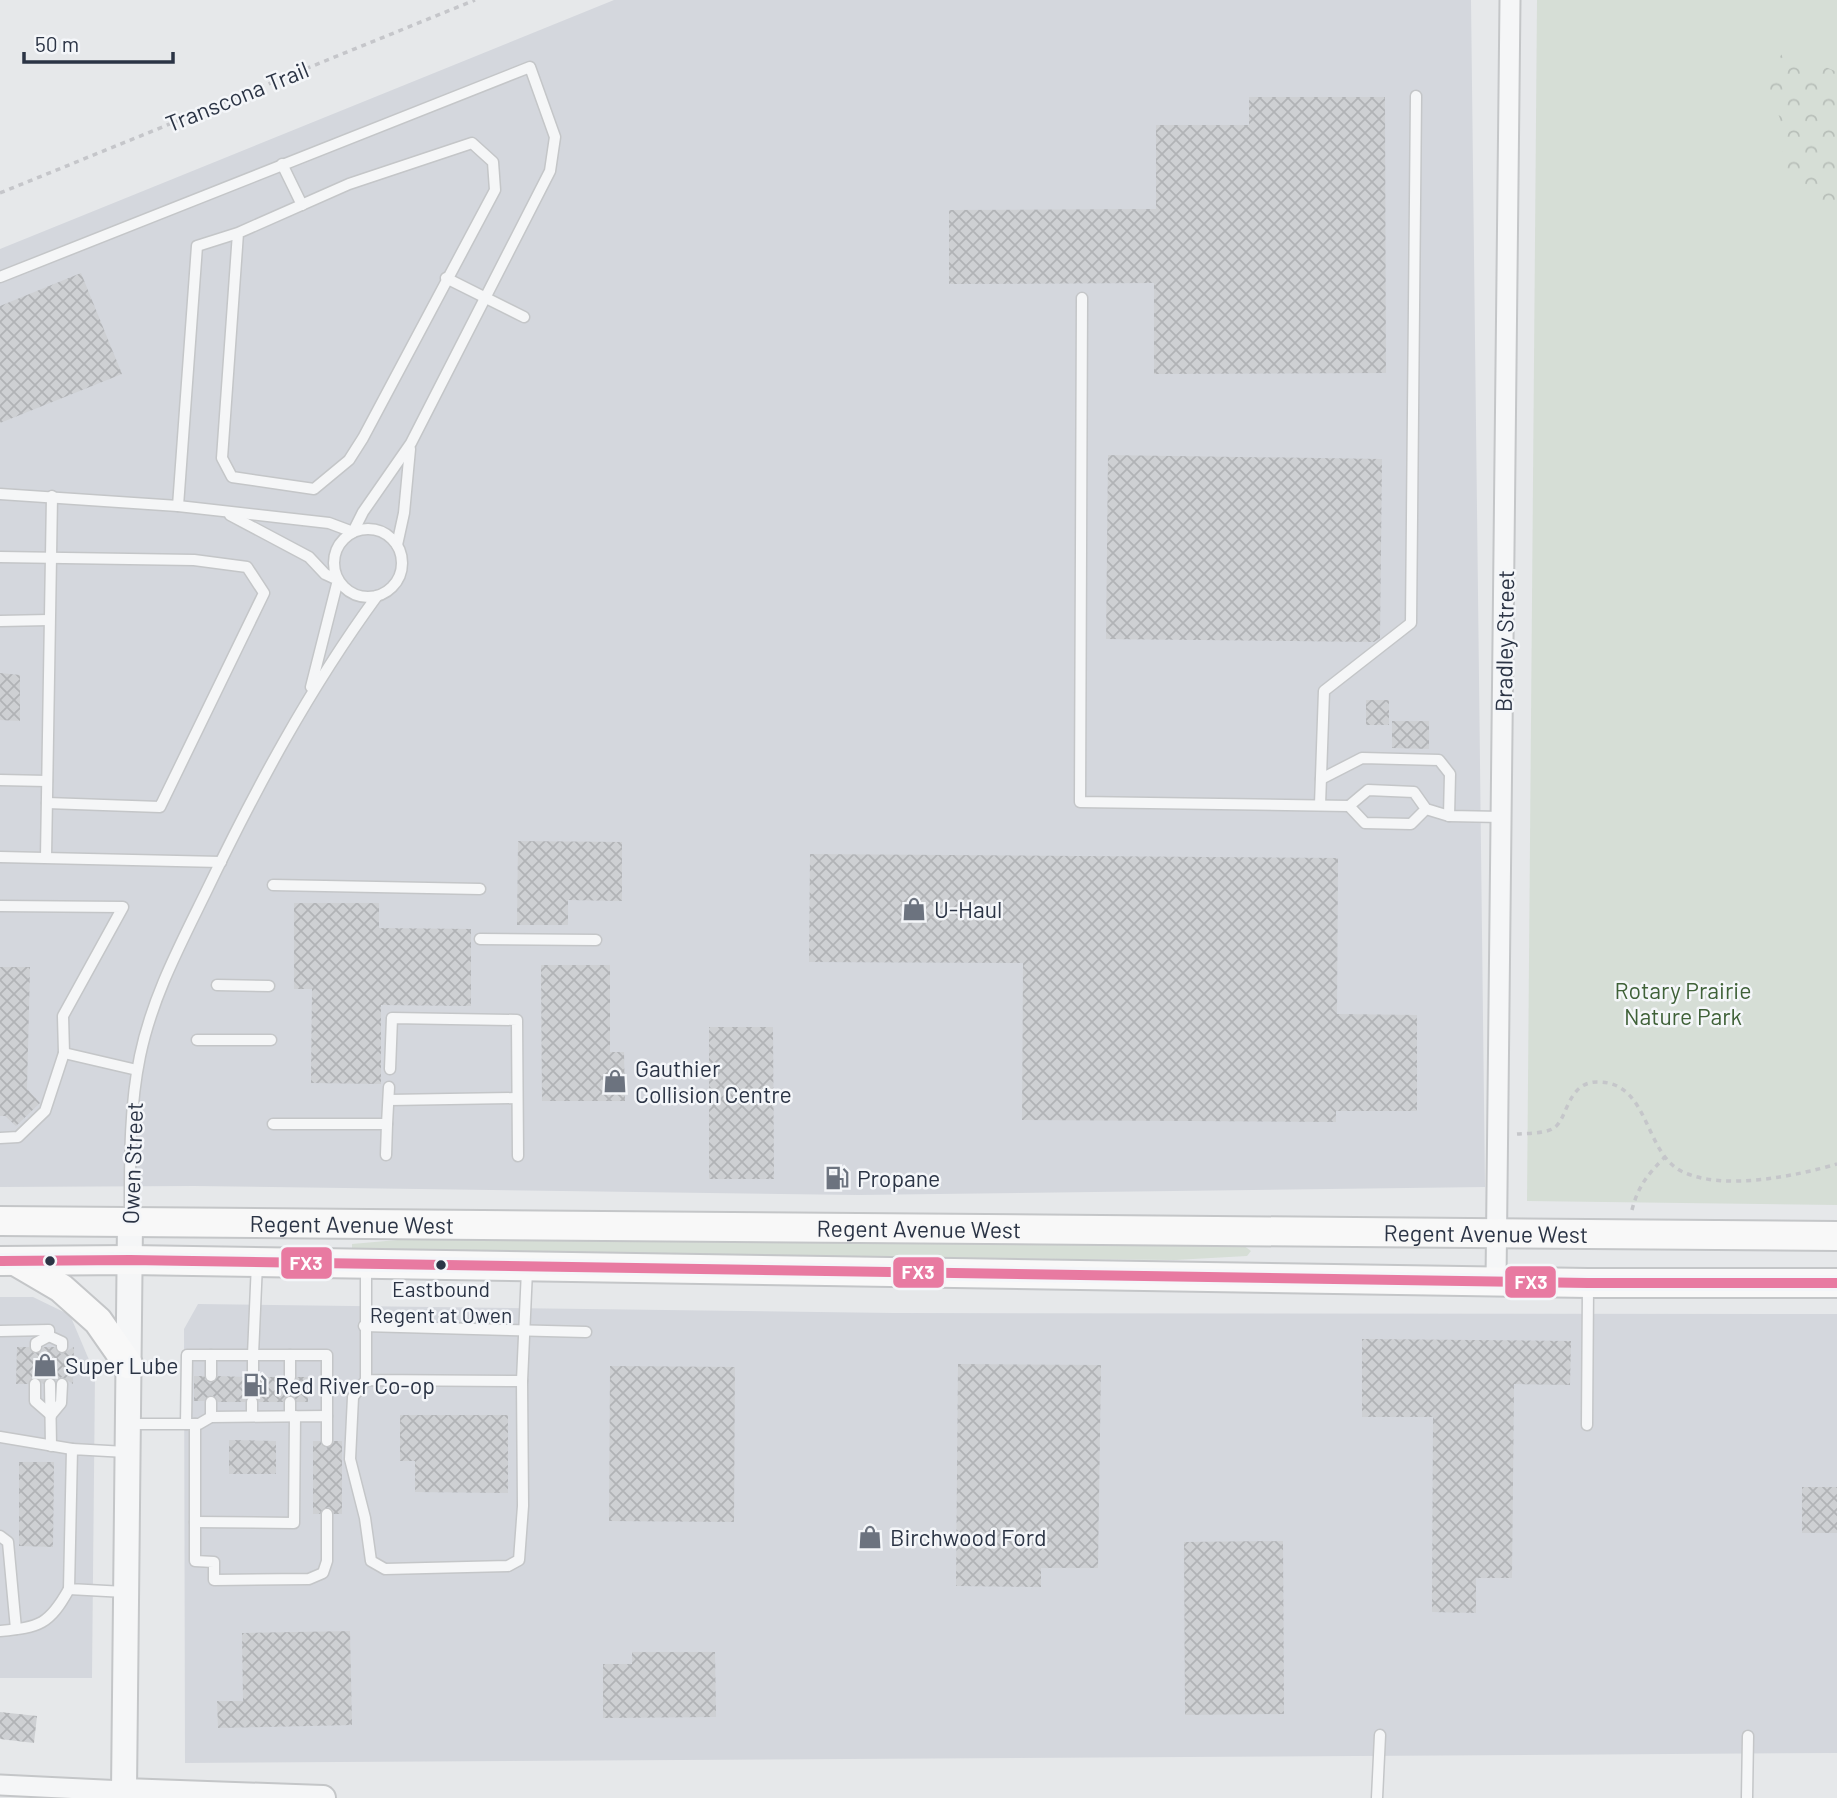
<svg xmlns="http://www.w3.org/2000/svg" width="1837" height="1798" font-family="Barlow,sans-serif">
  <defs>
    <pattern id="forest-crowns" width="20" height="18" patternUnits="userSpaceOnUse" patternTransform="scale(1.75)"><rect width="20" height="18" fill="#d6ded6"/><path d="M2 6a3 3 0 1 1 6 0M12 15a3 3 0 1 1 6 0" fill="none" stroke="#b8bfb9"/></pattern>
    <pattern id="building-cross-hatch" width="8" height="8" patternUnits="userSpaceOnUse" patternTransform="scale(1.75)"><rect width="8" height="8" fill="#ced0d3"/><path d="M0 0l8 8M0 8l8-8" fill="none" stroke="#b1b3b6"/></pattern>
  </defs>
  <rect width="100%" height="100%" fill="#e6e8ea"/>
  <g fill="#d4d7dd">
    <polygon points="614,0 1471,0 1485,1187 858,1195 194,1186 0,1187 0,249"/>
    <polygon points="0,1297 33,1297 70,1315 95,1374 92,1678 0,1678"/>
    <polygon points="198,1304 893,1313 1837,1314 1837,1753 185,1763 184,1329"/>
  </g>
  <g fill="#d6ded6">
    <polygon points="1537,0 1837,0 1837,1205 1527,1201"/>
    <polygon points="420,1238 1243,1245 1251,1251 1247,1256 1175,1260 352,1252 352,1244"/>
  </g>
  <g fill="url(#forest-crowns)">
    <polygon points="1688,0 1708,0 1712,8 1704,13"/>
    <polygon points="1782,54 1812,61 1837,72 1837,206 1786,188 1780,119 1765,75"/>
  </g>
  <g fill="url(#building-cross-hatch)">
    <polygon points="1249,97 1385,97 1386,373 1154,374 1154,283 949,284 949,210 1156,209 1156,125 1249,125"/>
    <polygon points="81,273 122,374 0,423 0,306"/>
    <polygon points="1108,455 1382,459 1380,638 1374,642 1106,639"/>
    <polygon points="0,673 20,675 20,721 0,720"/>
    <rect x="1366" y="700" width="23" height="25"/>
    <polygon points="1392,721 1429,721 1429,749 1392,748"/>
    <polygon points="518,841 622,842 622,901 568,900 568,925 517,925"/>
    <polygon points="810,854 1338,858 1337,1014 1417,1015 1417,1111 1336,1111 1336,1122 1022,1120 1023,963 809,962"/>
    <polygon points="294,903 379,903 379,928 471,929 471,1006 381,1005 381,1084 311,1083 312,989 294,989"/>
    <polygon points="541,965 610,965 610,1052 624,1052 625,1101 542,1101"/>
    <polygon points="0,967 30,967 27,1089 40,1103 16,1126 5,1116 0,1116"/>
    <polygon points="709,1027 773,1027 774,1179 709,1179"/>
    <polygon points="1362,1339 1571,1341 1570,1385 1514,1384 1512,1578 1476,1578 1476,1613 1432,1612 1433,1417 1362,1417"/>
    <polygon points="17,1347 29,1347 35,1354 44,1347 55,1347 61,1354 74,1347 73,1384 62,1377 56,1380 47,1377 43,1384 36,1377 28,1384 16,1384"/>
    <polygon points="958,1364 1101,1365 1098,1568 1041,1568 1041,1587 956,1586"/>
    <polygon points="610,1366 735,1367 734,1522 609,1521"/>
    <polygon points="194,1376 204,1376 210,1383 218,1376 246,1377 252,1384 260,1377 283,1377 289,1384 297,1377 308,1377 308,1402 297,1402 291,1395 283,1402 259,1402 253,1395 245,1402 218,1402 212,1395 204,1401 194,1401"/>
    <polygon points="400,1415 508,1415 508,1493 415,1492 415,1461 400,1461"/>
    <polygon points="229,1440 276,1441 276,1474 229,1474"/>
    <polygon points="313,1441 320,1441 326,1448 334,1441 342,1441 342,1514 334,1514 328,1507 320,1514 313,1514"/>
    <polygon points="19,1462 54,1462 53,1547 19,1546"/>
    <rect x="1802" y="1487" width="35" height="46"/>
    <polygon points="1283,1541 1284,1714 1185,1715 1184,1542"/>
    <polygon points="350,1631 352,1725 218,1728 217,1701 243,1701 242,1633"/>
    <polygon points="632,1652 715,1652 716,1717 603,1718 603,1664 632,1664"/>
    <polygon points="0,1712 37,1716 34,1743 0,1739"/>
  </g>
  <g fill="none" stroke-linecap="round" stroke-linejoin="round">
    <g stroke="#c4c6c8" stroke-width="13">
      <g id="service">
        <polyline points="282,164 302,205"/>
        <polyline points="0,277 530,67 555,137 550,171 411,443 363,512 353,532 329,523 178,506 0,494"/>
        <polyline points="446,278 524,317"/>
        <polyline points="1082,298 1080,802 1349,806"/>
        <polyline points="178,506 197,246 238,233 349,184 472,143 493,162 495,190 363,438 349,460 314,489 232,477 222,458 238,233"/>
        <polyline points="230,515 309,557 325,574 338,580 311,687"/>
        <circle cx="368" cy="563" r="34"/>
        <polyline points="397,545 404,513 410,449"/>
        <polyline points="0,557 194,560 247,567 264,593 160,807 47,803"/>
        <polyline points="0,621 49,620"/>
        <polyline points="1321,779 1362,758 1439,760 1450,774 1449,816"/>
        <polyline points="0,780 47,781"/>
        <polyline points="1320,805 1324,691 1411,623 1416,96"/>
        <polyline points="1426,809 1411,824 1365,823 1349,806 1368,790 1414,792 1426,809 1449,816 1502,817"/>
        <polyline points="0,857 221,862"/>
        <polyline points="46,857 52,496"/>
        <polyline points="273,885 480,889"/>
        <polyline points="0,906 123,907 63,1016 64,1053 137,1070"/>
        <polyline points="480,939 596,940"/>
        <polyline points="217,985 269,986"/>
        <polyline points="197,1040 271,1040"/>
        <polyline points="390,1069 392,1018 517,1020 518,1156"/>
        <polyline points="389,1100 517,1098"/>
        <polyline points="273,1124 387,1124 386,1155"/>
        <polyline points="387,1124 389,1087"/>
        <polyline points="0,1138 18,1137 45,1111 64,1053"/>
        <path d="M130 1219C130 1165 129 1109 140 1056 152 998 179 947 205 894 255 790 309 689 377 596"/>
        <polyline points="366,1266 366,1380 522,1381 523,1506 519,1560 508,1566 385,1569 371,1561 365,1518 350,1459 353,1397 366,1380"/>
        <polyline points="364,1326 586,1332"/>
        <polyline points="0,1331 49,1330 49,1336 62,1342 62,1347"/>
        <polyline points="36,1347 36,1343 49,1336"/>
        <polyline points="211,1355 211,1376"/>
        <polyline points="290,1355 290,1377"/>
        <polyline points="253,1377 253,1355 327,1355 327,1416"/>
        <polyline points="522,1381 527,1270"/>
        <polyline points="35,1384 35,1401 51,1415"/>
        <polyline points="50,1384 51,1446"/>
        <polyline points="211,1402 211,1417"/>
        <polyline points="252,1402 252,1416"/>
        <polyline points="290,1402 290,1416"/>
        <polyline points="51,1415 61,1403 62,1384"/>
        <polyline points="128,1424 199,1424 211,1417 327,1416 327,1441"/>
        <polyline points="186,1424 187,1355 253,1355 257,1263"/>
        <polyline points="195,1424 195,1561 214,1562 214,1580 309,1579 323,1573 327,1561 327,1514"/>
        <polyline points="1587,1425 1588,1287"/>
        <polyline points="0,1437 72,1449"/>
        <polyline points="195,1522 294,1523 295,1416"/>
        <polyline points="0,1536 8,1542 16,1629"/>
        <polyline points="125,1592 69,1589 72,1449 126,1452"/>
        <path d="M0 1631C40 1627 49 1625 69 1589"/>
        <polyline points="1377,1798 1380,1735"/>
        <polyline points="1747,1798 1748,1736"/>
      </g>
    </g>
    <g stroke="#c4c6c8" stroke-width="23">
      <g id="minor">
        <polyline points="1496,1281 1510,0"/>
        <polyline points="0,1785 124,1791"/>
      </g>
    </g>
    <g stroke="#c4c6c8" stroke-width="28">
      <polyline id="tertiary" points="130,1223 124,1791 323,1798"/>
    </g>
    <g stroke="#c4c6c8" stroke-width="32">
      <g id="secondary">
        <path id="s1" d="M0 1221 1837 1236"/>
        <polyline points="0,1261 130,1260 1588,1283 1837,1283"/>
        <polyline points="15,1261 61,1288 98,1321 128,1364"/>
      </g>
    </g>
    <g stroke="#c5c6ca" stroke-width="3.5" stroke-dasharray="5 5" stroke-linecap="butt">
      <polyline points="0,193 475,0"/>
      <path d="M1517 1134C1528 1133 1544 1134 1554 1128 1568 1119 1567 1080 1600 1082 1650 1084 1644 1154 1683 1172 1724 1191 1796 1176 1837 1164"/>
      <path d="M1632 1210C1638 1186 1648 1174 1665 1157"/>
    </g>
    <use href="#service" stroke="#f5f6f7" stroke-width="10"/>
    <use href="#minor" stroke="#f5f6f7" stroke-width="19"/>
    <use href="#tertiary" stroke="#f5f6f7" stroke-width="24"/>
    <use href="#secondary" stroke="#f8f8f8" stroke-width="28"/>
    <g stroke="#f4f6f9" stroke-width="16">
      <polyline id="bus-1" points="0,1261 130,1260 1588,1283 1837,1283"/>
    </g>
    <use href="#bus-1" stroke="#e87aa1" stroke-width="10"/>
  </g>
  <defs>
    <g id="shop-bare" transform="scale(1.89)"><path d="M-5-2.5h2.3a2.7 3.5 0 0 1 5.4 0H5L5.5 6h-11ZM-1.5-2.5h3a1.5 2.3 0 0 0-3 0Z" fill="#6c737f" stroke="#f4f6f9" stroke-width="2.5" paint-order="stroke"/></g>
    <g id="fuel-bare" transform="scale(1.89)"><path d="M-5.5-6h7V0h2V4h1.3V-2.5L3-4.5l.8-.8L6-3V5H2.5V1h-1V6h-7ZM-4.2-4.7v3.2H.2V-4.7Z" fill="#6c737f" stroke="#f4f6f9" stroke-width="2.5" paint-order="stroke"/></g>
  </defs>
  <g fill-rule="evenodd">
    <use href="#shop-bare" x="914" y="909"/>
    <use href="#shop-bare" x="615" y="1081"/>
    <use href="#fuel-bare" x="837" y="1178"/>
    <use href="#shop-bare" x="45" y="1365"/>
    <use href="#fuel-bare" x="255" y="1385"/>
    <use href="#shop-bare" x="870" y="1537"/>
  </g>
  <g fill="#2b3445" stroke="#f4f6f9" stroke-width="2.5">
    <circle cx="50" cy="1261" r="6"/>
    <circle cx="441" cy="1265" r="6"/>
  </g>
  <g text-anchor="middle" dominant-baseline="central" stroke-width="5" stroke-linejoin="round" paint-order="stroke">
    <g font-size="21" fill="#2b3445" stroke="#f4f6f9">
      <text x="441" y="1288">Eastbound<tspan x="441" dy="26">Regent at Owen</tspan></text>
    </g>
    <g font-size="23" fill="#2b3445" stroke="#f4f6f9">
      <text transform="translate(237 96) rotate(-22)">Transcona Trail</text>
      <text transform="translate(1504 641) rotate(-89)">Bradley Street</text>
      <text transform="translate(132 1163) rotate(-88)">Owen Street</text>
      <text stroke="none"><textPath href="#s1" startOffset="352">Regent Avenue West</textPath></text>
      <text stroke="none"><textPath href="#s1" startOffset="919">Regent Avenue West</textPath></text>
      <text stroke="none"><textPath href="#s1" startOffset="1486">Regent Avenue West</textPath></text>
    </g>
    <g font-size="23" fill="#2b3445" stroke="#f4f6f9" text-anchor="start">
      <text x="934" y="909">U-Haul</text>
      <text x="635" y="1068">Gauthier<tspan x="635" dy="26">Collision Centre</tspan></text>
      <text x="857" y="1178">Propane</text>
      <text x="65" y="1365">Super Lube</text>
      <text x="275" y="1385">Red River Co-op</text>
      <text x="890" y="1537">Birchwood Ford</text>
    </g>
    <g font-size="23" fill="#3f6138" stroke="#f4f6f9">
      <text x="1683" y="990">Rotary Prairie<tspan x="1683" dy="26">Nature Park</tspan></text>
    </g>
  </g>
  <g stroke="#f4f6f9" stroke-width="2.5">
    <rect x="280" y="1246" width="53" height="34" rx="7" fill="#e87aa1"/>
    <rect x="892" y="1256" width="53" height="33" rx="7" fill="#e87aa1"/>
    <rect x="1504" y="1265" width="53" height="34" rx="7" fill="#e87aa1"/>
  </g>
  <g font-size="19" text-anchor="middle" font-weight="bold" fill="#fff">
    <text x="306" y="1270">FX3</text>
    <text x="918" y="1279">FX3</text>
    <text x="1531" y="1289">FX3</text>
  </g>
  <path d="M24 52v10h149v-10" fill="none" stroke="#2b3445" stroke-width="3.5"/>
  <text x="35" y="52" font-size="21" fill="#2b3445" stroke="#f4f6f9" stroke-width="5" paint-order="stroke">50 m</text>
</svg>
